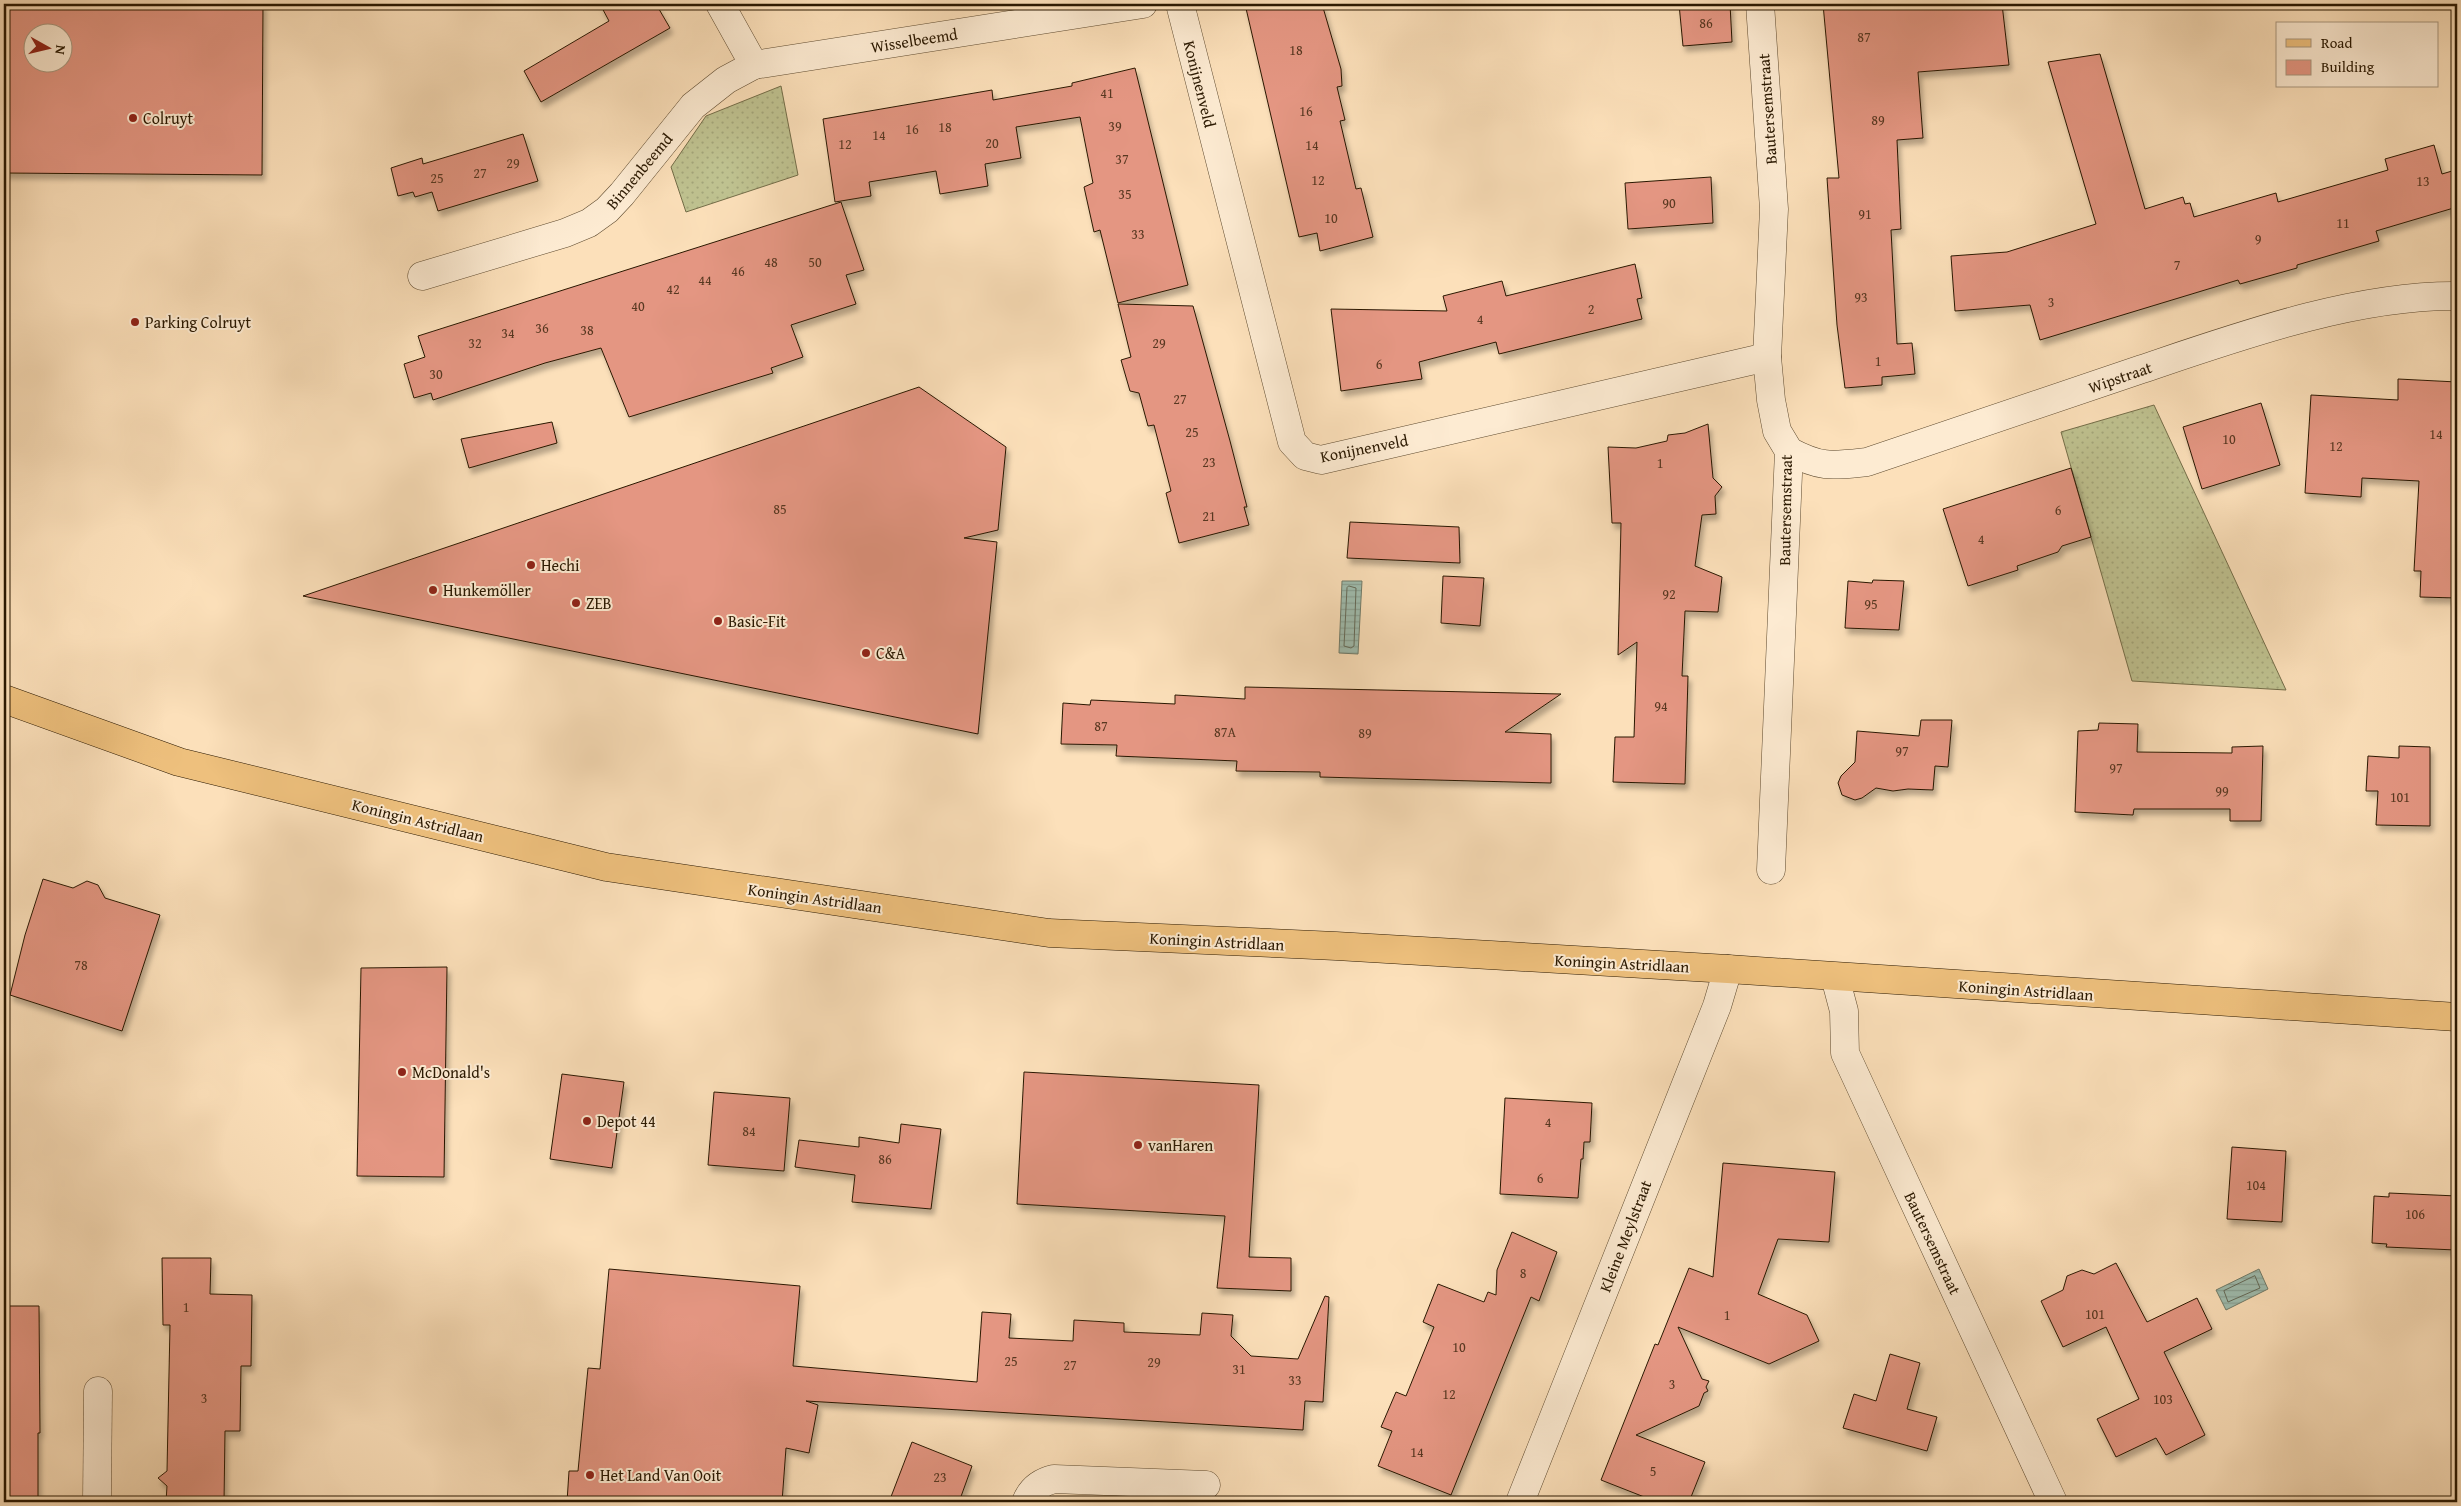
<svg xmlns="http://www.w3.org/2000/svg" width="2461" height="1506" font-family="'Gentium Book Plus',serif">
  <defs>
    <pattern id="grass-dots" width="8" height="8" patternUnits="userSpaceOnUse" patternTransform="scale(1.25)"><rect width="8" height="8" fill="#bfc290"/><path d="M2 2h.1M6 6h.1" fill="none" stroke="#a4a67a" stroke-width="1.8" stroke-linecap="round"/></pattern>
    <pattern id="water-rules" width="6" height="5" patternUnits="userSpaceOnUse" patternTransform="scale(1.25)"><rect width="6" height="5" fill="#9fbdaf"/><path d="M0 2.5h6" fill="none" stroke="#89a295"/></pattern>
    <filter id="shadow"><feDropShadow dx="3" dy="5.5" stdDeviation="2.5" flood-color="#0004"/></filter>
  </defs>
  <rect width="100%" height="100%" fill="#fce0ba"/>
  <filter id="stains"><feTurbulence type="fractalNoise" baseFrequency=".004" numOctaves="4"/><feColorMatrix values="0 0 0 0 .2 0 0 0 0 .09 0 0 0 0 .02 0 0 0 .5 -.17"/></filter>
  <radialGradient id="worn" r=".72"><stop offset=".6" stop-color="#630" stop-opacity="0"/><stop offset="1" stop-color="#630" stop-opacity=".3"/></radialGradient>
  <g fill="url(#grass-dots)" stroke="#746d48">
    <polygon points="781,86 798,175 686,212 671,167 706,116"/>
    <polygon points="2154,405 2286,690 2132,681 2061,432"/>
  </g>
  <g fill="url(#water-rules)" stroke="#707b69">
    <polygon points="1342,581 1362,581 1358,654 1339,653"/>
    <polygon points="2259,1269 2268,1289 2226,1310 2216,1290"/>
  </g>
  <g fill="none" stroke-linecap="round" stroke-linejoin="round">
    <g stroke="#646a58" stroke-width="1">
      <polygon points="1349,586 1356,588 1354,646 1351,648 1344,646 1347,588"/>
      <polygon points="2255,1276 2260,1288 2228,1302 2224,1291"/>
    </g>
  </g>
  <g fill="#e49682" stroke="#2a1801" fill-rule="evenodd" filter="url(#shadow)">
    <path d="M4 4H263L262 175 4 173ZM32 32H62V62H32Z"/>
    <polygon points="600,4 656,4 670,28 541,102 524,71 609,21"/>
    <polygon points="1245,4 1322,4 1341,69 1342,86 1337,87 1345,120 1340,121 1356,189 1361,188 1373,237 1320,251 1317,233 1299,237"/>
    <polygon points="1679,4 1730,4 1732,42 1683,46"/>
    <polygon points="1823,4 2002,4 2009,65 1918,72 1923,138 1897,140 1901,229 1891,230 1897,344 1912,343 1915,374 1882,377 1882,385 1845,388 1837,325 1827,178 1839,178"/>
    <polygon points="2100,54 2145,209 2183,197 2185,204 2190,203 2194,217 2276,193 2278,202 2388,170 2385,159 2434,145 2442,174 2452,171 2457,188 2457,207 2376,231 2379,241 2297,265 2297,268 2240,284 2238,280 2040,340 2030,305 1955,311 1951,256 2007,252 2096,224 2048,62"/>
    <polygon points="1135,68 1188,285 1118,303 1100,230 1094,232 1084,187 1093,183 1080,117 1016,127 1021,158 985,164 988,186 940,194 936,171 869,182 871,196 835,202 823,119 992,90 993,100 1072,86 1072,83"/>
    <polygon points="523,134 538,181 438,211 432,192 415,197 413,192 398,196 391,168 422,158 423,164"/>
    <polygon points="1711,177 1713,223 1628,229 1625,183"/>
    <polygon points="841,202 864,270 846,275 856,304 791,325 803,357 771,368 773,373 629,417 601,348 545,363 433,400 431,393 414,398 404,364 425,357 418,336"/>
    <polygon points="1635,264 1642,298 1637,299 1642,319 1499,354 1496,342 1419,362 1422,379 1341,391 1331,309 1447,311 1443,296 1502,281 1506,296"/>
    <polygon points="1118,304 1193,306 1230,441 1247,507 1244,507 1249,525 1179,543 1166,493 1171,491 1154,425 1148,426 1139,393 1130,391 1121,360 1131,357"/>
    <polygon points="2398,379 2457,382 2457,455 2452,536 2457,536 2457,598 2420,597 2421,571 2414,571 2419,481 2362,478 2361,497 2305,493 2311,395 2398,400"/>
    <polygon points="919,387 1006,447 998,530 964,538 997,542 978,734 303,596"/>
    <polygon points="2261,403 2280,465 2202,489 2183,427"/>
    <polygon points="552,422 557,443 469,468 461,439"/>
    <polygon points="1708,424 1713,478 1722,487 1715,496 1716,514 1702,515 1695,566 1722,577 1718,612 1685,611 1682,676 1688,676 1685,784 1613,782 1615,737 1634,737 1637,642 1618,655 1621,523 1612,523 1608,447 1636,448 1667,441 1668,435 1685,433"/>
    <polygon points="2071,468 2091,537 2062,546 2058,552 2017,566 2018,570 1968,586 1943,509"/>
    <polygon points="1350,522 1459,527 1460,563 1347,558"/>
    <polygon points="1443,576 1484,578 1480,626 1441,623"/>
    <polygon points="1873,580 1904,581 1899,630 1845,628 1848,581 1872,583"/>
    <polygon points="1245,687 1561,694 1505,732 1551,734 1551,783 1320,777 1320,772 1236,771 1237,761 1116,756 1117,745 1061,744 1063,703 1090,705 1091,700 1175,704 1175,695 1245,699"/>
    <polygon points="1921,720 1952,720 1948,767 1935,766 1933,790 1908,789 1893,791 1876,788 1862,798 1855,800 1842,795 1838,783 1841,776 1855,762 1857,731 1919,736"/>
    <polygon points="2099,723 2138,724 2137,752 2232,753 2232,747 2263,746 2261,821 2230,821 2230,809 2134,809 2133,815 2075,812 2078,731 2098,730"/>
    <polygon points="2399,746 2430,747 2430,826 2376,825 2378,791 2366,791 2368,756 2399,758"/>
    <polygon points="43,879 73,888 87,881 98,885 105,898 160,915 122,1031 10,995 25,935"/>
    <polygon points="447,967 444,1177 357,1176 361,968"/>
    <polygon points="1024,1072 1259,1085 1249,1257 1291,1258 1291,1291 1217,1288 1225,1216 1017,1204"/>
    <polygon points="562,1074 624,1082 612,1168 550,1159"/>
    <polygon points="714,1092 790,1098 784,1171 708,1165"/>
    <polygon points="1505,1098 1592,1103 1590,1142 1584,1142 1583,1159 1581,1159 1578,1198 1500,1194"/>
    <polygon points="901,1124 941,1129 931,1209 852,1202 855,1175 795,1167 799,1140 859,1147 859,1137 899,1143"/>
    <polygon points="2232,1147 2286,1151 2282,1222 2227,1219"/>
    <polygon points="1723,1163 1835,1172 1829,1242 1778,1239 1758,1294 1807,1315 1819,1341 1769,1364 1678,1327 1702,1379 1709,1381 1706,1387 1708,1391 1704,1393 1699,1406 1636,1435 1705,1462 1689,1502 1657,1502 1601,1480 1655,1344 1658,1345 1689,1268 1713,1277"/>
    <polygon points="2389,1193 2457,1196 2456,1250 2386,1247 2387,1244 2372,1243 2374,1196 2389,1197"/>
    <polygon points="1512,1232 1557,1252 1539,1301 1531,1297 1451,1495 1378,1466 1392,1431 1381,1427 1396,1392 1406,1396 1434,1327 1423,1322 1438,1284 1484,1302 1488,1292 1496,1295 1497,1270"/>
    <polygon points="162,1258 211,1258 210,1294 252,1295 251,1366 241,1366 240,1431 225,1431 224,1502 166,1502 167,1486 158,1478 167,1471 170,1325 163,1325"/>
    <polygon points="2116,1263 2147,1322 2197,1298 2212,1329 2164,1352 2205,1435 2166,1455 2156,1438 2116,1457 2097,1419 2139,1399 2106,1327 2063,1347 2041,1301 2063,1290 2067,1276 2082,1270 2094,1274"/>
    <polygon points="609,1269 800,1286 793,1366 977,1382 982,1312 1011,1314 1009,1338 1073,1341 1074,1320 1124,1323 1124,1332 1200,1335 1202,1313 1233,1315 1231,1336 1251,1356 1298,1359 1325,1296 1329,1297 1323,1402 1305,1401 1303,1430 806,1401 818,1405 809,1453 786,1448 782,1502 567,1502 569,1471 578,1471 588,1368 600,1369"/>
    <polygon points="4,1306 39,1306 40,1433 38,1433 38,1502 4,1502"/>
    <polygon points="1890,1354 1920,1363 1907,1409 1937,1417 1927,1451 1843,1428 1854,1394 1876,1401"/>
    <polygon points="912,1442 972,1466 959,1502 889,1502"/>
  </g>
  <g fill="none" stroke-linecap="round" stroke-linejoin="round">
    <g stroke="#5e4a2f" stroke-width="29">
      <g id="minor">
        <polyline points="720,4 754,65 1143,4"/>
        <polyline points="1180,4 1292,442 1305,456 1321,460 1767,357"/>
        <polyline points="1760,4 1774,209 1767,357 1771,400 1777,431 1789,451 1771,870"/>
        <polyline points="422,276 565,233 589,223 607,210 622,194 693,106 726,80 754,65"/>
        <path d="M1789 451C1821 468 1831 466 1867 462 1959 431 2051 400 2142 369 2240 336 2354 295 2457 296"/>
        <polyline points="1835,977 1844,1011 1845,1053 2053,1502"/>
        <polyline points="97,1502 98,1391"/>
        <path d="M1026 1502C1031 1490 1041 1482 1054 1479L1206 1485"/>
        <polyline points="1520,1502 1717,1006 1728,969"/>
      </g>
    </g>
    <g stroke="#2a1801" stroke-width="29">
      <polyline id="primary" points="4,699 179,762 606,867 1049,933 1336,946 1728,969 2457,1017"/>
    </g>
    <use href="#minor" stroke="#fdebd2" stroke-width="28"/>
    <use href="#primary" stroke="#eec07d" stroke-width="28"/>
  </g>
  <g fill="#8f2418" stroke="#fdebd2" stroke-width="2">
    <circle cx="133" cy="118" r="5"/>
    <circle cx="135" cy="322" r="5"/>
    <circle cx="531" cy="565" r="5"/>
    <circle cx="433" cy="590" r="5"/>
    <circle cx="576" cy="603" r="5"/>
    <circle cx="718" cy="621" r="5"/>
    <circle cx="866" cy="653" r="5"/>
    <circle cx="402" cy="1072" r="5"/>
    <circle cx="587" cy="1121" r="5"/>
    <circle cx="1138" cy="1145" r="5"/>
    <circle cx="590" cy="1475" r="5"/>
  </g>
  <g text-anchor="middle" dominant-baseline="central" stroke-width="4" stroke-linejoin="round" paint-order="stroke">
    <g font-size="14" fill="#583821">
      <text x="1706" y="23">86</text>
      <text x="1864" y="37">87</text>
      <text x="1296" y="50">18</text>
      <text x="1107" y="93">41</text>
      <text x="1306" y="111">16</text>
      <text x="1878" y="120">89</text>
      <text x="1115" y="126">39</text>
      <text x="945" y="127">18</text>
      <text x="912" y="129">16</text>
      <text x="879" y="135">14</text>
      <text x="992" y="143">20</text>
      <text x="845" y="144">12</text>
      <text x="1312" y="145">14</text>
      <text x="1122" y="159">37</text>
      <text x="513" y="163">29</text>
      <text x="480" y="173">27</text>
      <text x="437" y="178">25</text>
      <text x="1318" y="180">12</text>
      <text x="2423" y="181">13</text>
      <text x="1125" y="194">35</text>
      <text x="1669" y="203">90</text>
      <text x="1865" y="214">91</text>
      <text x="1331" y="218">10</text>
      <text x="2343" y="223">11</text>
      <text x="1138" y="234">33</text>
      <text x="2258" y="239">9</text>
      <text x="771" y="262">48</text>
      <text x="815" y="262">50</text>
      <text x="2177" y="265">7</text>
      <text x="738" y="271">46</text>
      <text x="705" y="280">44</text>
      <text x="673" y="289">42</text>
      <text x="1861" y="297">93</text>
      <text x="2051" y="302">3</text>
      <text x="638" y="306">40</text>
      <text x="1591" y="309">2</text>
      <text x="1480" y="319">4</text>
      <text x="542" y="328">36</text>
      <text x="587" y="330">38</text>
      <text x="508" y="333">34</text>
      <text x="475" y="343">32</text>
      <text x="1159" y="343">29</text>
      <text x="1878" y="361">1</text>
      <text x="1379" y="364">6</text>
      <text x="436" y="374">30</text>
      <text x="1180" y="399">27</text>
      <text x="1192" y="432">25</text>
      <text x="2436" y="434">14</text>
      <text x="2229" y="439">10</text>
      <text x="2336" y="446">12</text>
      <text x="1209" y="462">23</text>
      <text x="1660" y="463">1</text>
      <text x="780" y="509">85</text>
      <text x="2058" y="510">6</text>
      <text x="1209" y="516">21</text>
      <text x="1981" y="539">4</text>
      <text x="1669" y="594">92</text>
      <text x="1871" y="604">95</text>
      <text x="1661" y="706">94</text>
      <text x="1101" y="726">87</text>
      <text x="1225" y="732">87A</text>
      <text x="1365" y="733">89</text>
      <text x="1902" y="751">97</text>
      <text x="2116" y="768">97</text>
      <text x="2222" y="791">99</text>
      <text x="2400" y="797">101</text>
      <text x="81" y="965">78</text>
      <text x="1548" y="1122">4</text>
      <text x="749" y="1131">84</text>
      <text x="885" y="1159">86</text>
      <text x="1540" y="1178">6</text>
      <text x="2256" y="1185">104</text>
      <text x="2415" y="1214">106</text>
      <text x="1523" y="1273">8</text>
      <text x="186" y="1307">1</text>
      <text x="2095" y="1314">101</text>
      <text x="1727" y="1315">1</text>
      <text x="1459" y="1347">10</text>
      <text x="1011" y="1361">25</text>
      <text x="1154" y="1362">29</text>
      <text x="1070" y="1365">27</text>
      <text x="1239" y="1369">31</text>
      <text x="1295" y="1380">33</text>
      <text x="1672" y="1384">3</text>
      <text x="1449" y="1394">12</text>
      <text x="204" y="1398">3</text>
      <text x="2163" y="1399">103</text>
      <text x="1417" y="1452">14</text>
      <text x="1653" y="1471">5</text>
      <text x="940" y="1477">23</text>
    </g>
    <g font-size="16" fill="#2a1801" stroke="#fdebd2">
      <text transform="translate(914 40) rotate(-9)">Wisselbeemd</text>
      <text transform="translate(1200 84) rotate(76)">Konijnenveld</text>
      <text transform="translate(1767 109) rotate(-94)">Bautersemstraat</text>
      <text transform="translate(639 171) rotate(-50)">Binnenbeemd</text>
      <text transform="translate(2120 377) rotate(-19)">Wipstraat</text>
      <text transform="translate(1364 448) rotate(-11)">Konijnenveld</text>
      <text transform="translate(1785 510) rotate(-89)">Bautersemstraat</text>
      <text transform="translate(418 820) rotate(14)">Koningin Astridlaan</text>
      <text transform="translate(815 898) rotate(8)">Koningin Astridlaan</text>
      <text transform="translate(1217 941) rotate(3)">Koningin Astridlaan</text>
      <text transform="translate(1622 963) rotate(3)">Koningin Astridlaan</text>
      <text transform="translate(2026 990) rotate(4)">Koningin Astridlaan</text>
      <text transform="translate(1625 1236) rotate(-69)">Kleine Meylstraat</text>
      <text transform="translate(1933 1243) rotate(65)">Bautersemstraat</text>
    </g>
    <g font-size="16" fill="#2a1801" stroke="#fdebd2" text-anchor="start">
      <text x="143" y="118">Colruyt</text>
      <text x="145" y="322">Parking Colruyt</text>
      <text x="541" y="565">Hechi</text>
      <text x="443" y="590">Hunkemöller</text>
      <text x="586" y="603">ZEB</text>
      <text x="728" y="621">Basic-Fit</text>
      <text x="876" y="653">C&amp;A</text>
      <text x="412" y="1072">McDonald's</text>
      <text x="597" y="1121">Depot 44</text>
      <text x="1148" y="1145">vanHaren</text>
      <text x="600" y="1475">Het Land Van Ooit</text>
    </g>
  </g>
  <rect width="2461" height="1506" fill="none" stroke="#fce0ba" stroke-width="20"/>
  <rect x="5" y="5" width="2451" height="1496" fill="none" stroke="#2a1801" stroke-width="2.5"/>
  <rect x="10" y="10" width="2441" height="1486" fill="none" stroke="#2a1801"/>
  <rect x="2276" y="22" width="162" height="65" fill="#fdebd2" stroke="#a9977e"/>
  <rect x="2286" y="39" width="25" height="8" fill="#eec07d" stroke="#a9977e"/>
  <text x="2321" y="48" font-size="15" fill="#2a1801">Road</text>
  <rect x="2286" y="60" width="25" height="15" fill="#e49682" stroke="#a9977e"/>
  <text x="2321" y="72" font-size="15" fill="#2a1801">Building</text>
  <g transform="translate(48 48) rotate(98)"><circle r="24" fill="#fdebd2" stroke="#a9977e"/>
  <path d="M0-4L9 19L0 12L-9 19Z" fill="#8f2418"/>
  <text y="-8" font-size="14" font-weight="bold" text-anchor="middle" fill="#2a1801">N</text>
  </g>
  <rect width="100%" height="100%" filter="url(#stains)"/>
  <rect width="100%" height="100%" fill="url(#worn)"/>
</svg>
